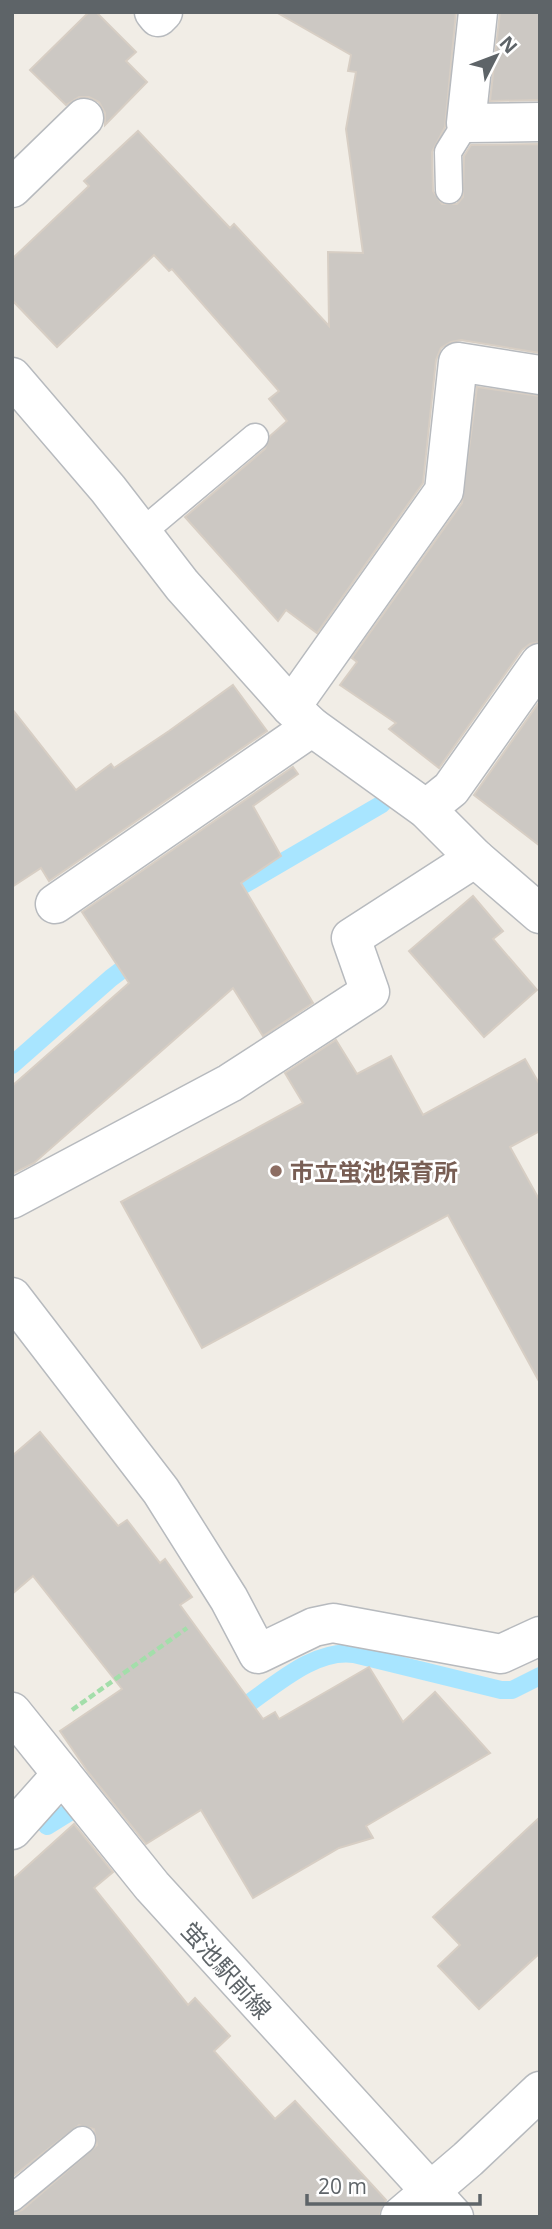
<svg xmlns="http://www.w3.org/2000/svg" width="552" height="2229" font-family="'Open Sans','Noto Sans JP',sans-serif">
  <rect width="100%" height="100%" fill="#f1ede6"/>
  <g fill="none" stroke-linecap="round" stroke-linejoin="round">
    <g stroke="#a8e5ff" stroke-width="18">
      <polyline points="221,898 382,804"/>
      <polyline points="12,1065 111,978 139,957"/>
      <path d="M230 1716C268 1693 310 1648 354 1654L501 1690H512L540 1676"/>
      <polyline points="47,1826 68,1813"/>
    </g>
  </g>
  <g fill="#ccc8c3" stroke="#d7cec4" stroke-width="2">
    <polygon points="89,12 96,12 136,52 126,61 147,82 105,125 105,113 99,102 89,97 79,97 66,105 30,70"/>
    <polygon points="276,12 456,12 445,127 432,152 433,191 442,204 457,204 463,197 464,156 471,145 540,144 540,353 461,340 451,342 441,348 436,360 423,483 317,633 286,610 278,621 185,517 265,449 270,436 287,421 269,399 279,391 172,269 169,271 154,255 57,347 12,300 12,259 89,186 84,181 138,131 230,228 234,224 329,326 328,252 363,253 346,129 356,72 348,71 351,55"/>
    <polygon points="500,12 540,12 540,100 490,101"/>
    <polygon points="477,387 540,396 540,642 530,644 522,650 439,768 389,729 396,723 340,685 357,662 352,658 462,503"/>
    <polygon points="233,685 267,731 49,881 41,868 12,887 12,709 76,790 111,764 114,768 169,731"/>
    <polygon points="540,701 540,846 474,795"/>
    <polygon points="293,767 298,774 253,806 281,856 241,883 313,1003 263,1036 233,988 34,1163 12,1174 12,1086 129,983 82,912"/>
    <polygon points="473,896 503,931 493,939 537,990 484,1037 409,951"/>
    <polygon points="336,1040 357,1074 391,1056 423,1115 525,1059 540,1085 540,1131 510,1147 540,1201 540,1383 448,1215 202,1348 121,1202 303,1103 285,1073"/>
    <polygon points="40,1432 118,1526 127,1520 160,1563 165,1559 192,1597 180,1605 263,1719 275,1712 279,1719 369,1667 403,1722 435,1692 490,1753 366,1826 373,1838 339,1848 253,1898 201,1810 146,1844 88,1772 60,1731 122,1689 33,1576 12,1594 12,1456"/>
    <polygon points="540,1817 540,1953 479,2009 438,1966 460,1945 433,1917"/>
    <polygon points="74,1824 113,1872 94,1888 188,2005 195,1998 230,2036 214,2051 275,2119 295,2101 386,2200 379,2217 12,2217 12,2213 22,2210 97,2145 94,2129 79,2125 12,2177 12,1880"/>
  </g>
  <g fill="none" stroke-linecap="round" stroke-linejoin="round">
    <g stroke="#b7babe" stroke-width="29">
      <g id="lane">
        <polyline points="449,190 448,152 466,123"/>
        <polyline points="141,533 255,437"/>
        <polyline points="12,2198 82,2140"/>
      </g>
    </g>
    <g stroke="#b7babe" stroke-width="41">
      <g id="street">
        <polyline points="154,12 158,17 163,12"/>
        <polyline points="478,12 466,123 540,122"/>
        <polyline points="12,188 84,118"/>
        <polyline points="12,377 108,489 182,585 291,707 312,727 426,809 475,858 540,914"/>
        <polyline points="291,707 444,491 458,362 540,375"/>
        <polyline points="426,809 451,789 540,663"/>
        <polyline points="55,904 312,727"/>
        <polyline points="12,1199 230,1083 370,992 351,938 475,858"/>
        <polyline points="12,1297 161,1491 229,1599 258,1654 314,1627 333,1623 501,1654 540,1636"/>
        <polyline points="12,1712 152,1886 454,2217"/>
        <polyline points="12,1830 62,1774"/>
        <polyline points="400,2217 468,2159 540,2091"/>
      </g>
    </g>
    <polyline stroke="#a3deaa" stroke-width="4.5" stroke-dasharray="7 3.5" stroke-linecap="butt" points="72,1710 187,1628"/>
    <use href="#lane" stroke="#fff" stroke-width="26"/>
    <use href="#street" stroke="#fff" stroke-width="38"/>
  </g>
  <circle fill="#8d6e63" stroke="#fff" stroke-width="2.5" cx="276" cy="1171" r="7"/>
  <g text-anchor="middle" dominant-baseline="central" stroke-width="5" stroke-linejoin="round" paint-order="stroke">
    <g font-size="24" font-weight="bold" fill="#785e54" stroke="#fff" text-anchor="start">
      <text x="290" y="1171">市立蛍池保育所</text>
    </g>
    <g font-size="24" fill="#5e6468" stroke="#fff">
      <text transform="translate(227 1970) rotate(48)">蛍池駅前線</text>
    </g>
  </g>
  <rect width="552" height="2229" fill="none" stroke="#5e6468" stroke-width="28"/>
  <g transform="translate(496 56) rotate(48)" stroke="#ffffff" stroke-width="5" paint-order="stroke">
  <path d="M0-5L12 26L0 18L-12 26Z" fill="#5e6468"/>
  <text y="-10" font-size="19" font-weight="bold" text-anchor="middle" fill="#5e6468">N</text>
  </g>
  <path d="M307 2194v10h173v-10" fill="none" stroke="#5e6468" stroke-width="3.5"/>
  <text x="318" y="2194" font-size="21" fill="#5e6468" stroke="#ffffff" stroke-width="5" paint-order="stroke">20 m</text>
</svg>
